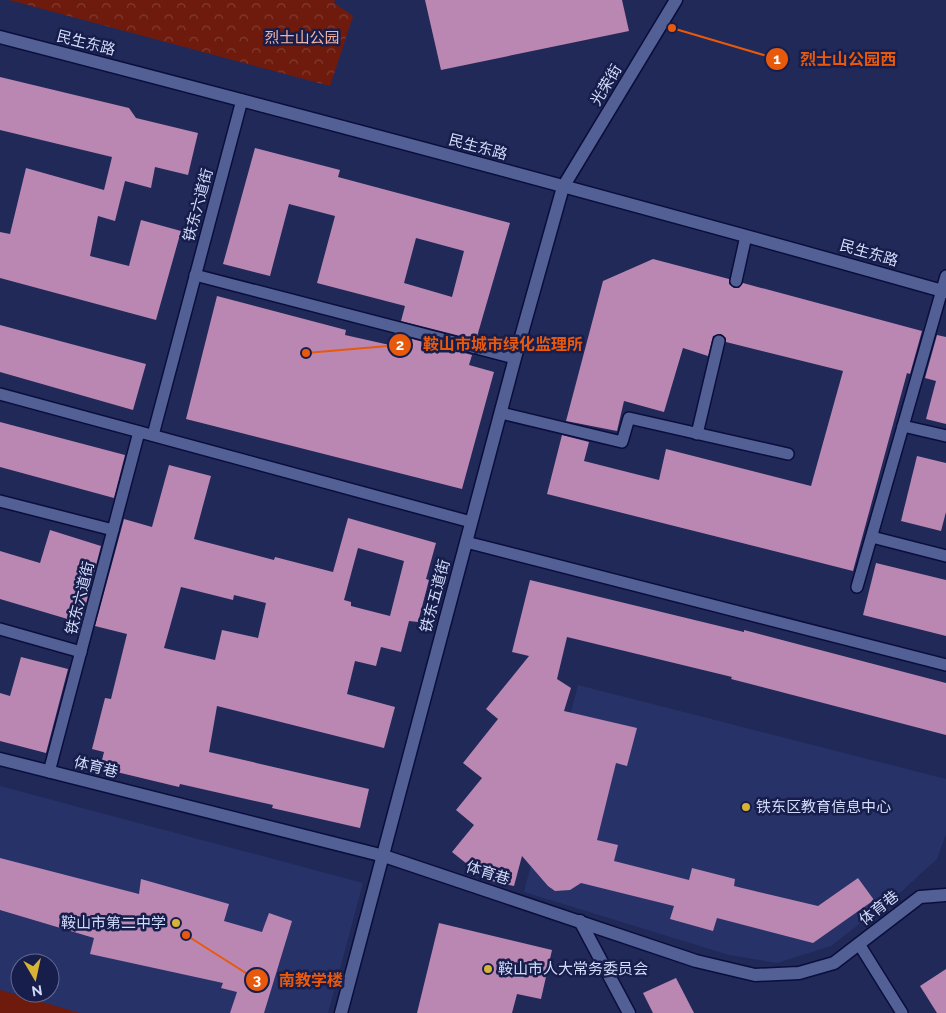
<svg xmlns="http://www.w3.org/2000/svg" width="946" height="1013" font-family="Raleway,'Noto Sans SC',sans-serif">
  <defs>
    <pattern id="forest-crowns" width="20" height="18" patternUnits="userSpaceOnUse" patternTransform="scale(1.25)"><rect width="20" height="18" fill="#6e1b0d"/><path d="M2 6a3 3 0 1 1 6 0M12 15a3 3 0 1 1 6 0" fill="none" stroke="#823c31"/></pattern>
  </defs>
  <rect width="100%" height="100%" fill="#202958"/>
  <g fill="#273268" fill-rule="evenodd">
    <polygon points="578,685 946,779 946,834 937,859 902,891 831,946 777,963 729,955 524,892"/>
    <path d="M0 786 363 883 328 1013H0ZM20 963H50V993H20Z"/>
  </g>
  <polygon fill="#6e1b0d" points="0,990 80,1013 0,1013"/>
  <polygon fill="url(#forest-crowns)" points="9,0 335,0 334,3 353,16 330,86"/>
  <g fill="#ba87b2" fill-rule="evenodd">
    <polygon points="425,0 622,0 629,31 441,70"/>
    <polygon points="0,77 129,108 136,118 198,133 188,175 155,167 151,188 125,181 115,221 98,216 90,256 129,266 141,220 181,231 156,320 0,278 0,232 10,234 26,168 104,190 112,157 0,130"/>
    <path d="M255 148 340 170 338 177 510 223 476 340 401 321 405 306 317 283 335 216 289 204 270 276 223 264ZM416 238 464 251 452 297 404 283Z"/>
    <polygon points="653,259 729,279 729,284 734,288 739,288 743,283 922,331 910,374 907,373 853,571 547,494 562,435 589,442 584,461 659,480 666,449 811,486 843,371 726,342 726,338 721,334 713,336 708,356 683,348 664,412 624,401 617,431 566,421 603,281"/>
    <polygon points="217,296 346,330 345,335 394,346 397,335 472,355 469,365 494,372 462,489 186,419"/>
    <polygon points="0,325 146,364 133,410 0,372"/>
    <polygon points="937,335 946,337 946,424 926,419 936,381 925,378"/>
    <polygon points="0,422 125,455 114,498 0,467"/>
    <polygon points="917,456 946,463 946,512 941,531 901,521"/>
    <path d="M169 465 211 476 194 539 274 560 275 557 333 572 348 518 436 543 426 579 429 580 418 622 409 621 401 652 381 647 376 666 355 661 347 694 395 707 384 748 217 706 209 752 369 789 360 828 272 808 273 805 180 784 179 787 100 768 104 752 92 749 105 698 111 699 127 634 95 626 124 519 152 527ZM358 548 404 561 390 616 351 606V602L344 600ZM181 587 233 600 234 595 266 603 258 638 222 630 215 660 164 648Z"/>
    <polygon points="50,530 101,546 81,623 0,599 0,551 40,563"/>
    <polygon points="876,563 946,580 946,636 863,615"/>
    <polygon points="530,580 744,632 744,630 946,683 946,735 731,679 732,677 567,637 557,679 571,688 564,711 637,728 627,766 616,763 597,840 618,845 614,861 689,880 692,868 735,879 734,886 818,906 858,878 874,900 813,943 717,918 713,931 670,919 674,906 581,883 570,890 555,891 548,886 522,856 514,886 487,880 452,852 474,825 456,810 482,778 463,763 498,719 486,709 529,656 512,652"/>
    <polygon points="21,657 68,669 46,753 0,741 0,693 10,696"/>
    <polygon points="0,858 139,894 141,879 229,904 224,921 262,932 269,913 292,921 264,1013 230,1013 237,992 221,988 223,983 90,954 94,938 0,910"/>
    <polygon points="439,923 552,950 541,999 517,994 512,1013 417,1013"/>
    <polygon points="946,969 946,1013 937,1013 920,986"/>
    <polygon points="676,978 694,1013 653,1013 643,993"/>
  </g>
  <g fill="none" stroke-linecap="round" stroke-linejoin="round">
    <g stroke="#0b0e3b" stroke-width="14">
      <g id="service">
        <polyline points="195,275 515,358"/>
        <polyline points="736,281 746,236"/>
        <polyline points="0,394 471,522"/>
        <polyline points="501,413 622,442 629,418 788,454"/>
        <polyline points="903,426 946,436"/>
        <polyline points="697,434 719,341"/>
        <polyline points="153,435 242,100"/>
        <polyline points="0,501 113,530"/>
        <polyline points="872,537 946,556"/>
        <polyline points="466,542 946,665"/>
        <polyline points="857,587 946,276"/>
        <polyline points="0,629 81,652"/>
        <polyline points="49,772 139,432"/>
        <polyline points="859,944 902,1013"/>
      </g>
    </g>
    <g stroke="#0b0e3b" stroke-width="15">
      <g id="minor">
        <polyline points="0,759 384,856 696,961 755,975 799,973 834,963 920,897 946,895"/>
        <polyline points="580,921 629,1013"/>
        <polyline points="341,1013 515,358 563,187 676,0"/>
      </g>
    </g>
    <g stroke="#0b0e3b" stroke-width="15">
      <path id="secondary" d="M0 37C316 119 632 203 946 292"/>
    </g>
    <use href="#service" stroke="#536095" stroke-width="11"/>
    <use href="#minor" stroke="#536095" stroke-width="12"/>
    <use href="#secondary" stroke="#536095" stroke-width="12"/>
  </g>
  <g fill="#d8b434" stroke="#171e4c" stroke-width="2">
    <circle cx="746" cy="807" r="5"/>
    <circle cx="176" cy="923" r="5"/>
    <circle cx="488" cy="969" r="5"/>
  </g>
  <g text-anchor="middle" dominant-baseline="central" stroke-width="5" stroke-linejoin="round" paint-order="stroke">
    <g font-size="15" fill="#f2b2a4" stroke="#171e4c">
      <text x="302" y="38">烈士山公园</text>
    </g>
    <g font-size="15" fill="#d2dbf9" stroke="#171e4c">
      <text transform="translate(86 43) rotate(14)">民生东路</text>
      <text transform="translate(606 85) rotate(-59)">光荣街</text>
      <text transform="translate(478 147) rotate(15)">民生东路</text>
      <text transform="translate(198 205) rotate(-75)">铁东六道街</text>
      <text transform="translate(869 253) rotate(16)">民生东路</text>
      <text transform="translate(435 596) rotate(-75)">铁东五道街</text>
      <text transform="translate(80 598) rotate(-76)">铁东六道街</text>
      <text transform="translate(96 767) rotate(14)">体育巷</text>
      <text transform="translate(488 873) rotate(18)">体育巷</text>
      <text transform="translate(879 908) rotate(-38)">体育巷</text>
    </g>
    <g font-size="15" fill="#d2dbf9" stroke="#171e4c" text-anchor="start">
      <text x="756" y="807">铁东区教育信息中心</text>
      <text x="166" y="923" text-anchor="end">鞍山市第二中学</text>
      <text x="498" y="969">鞍山市人大常务委员会</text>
    </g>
  </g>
  <path fill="none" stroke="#e8590c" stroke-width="2" d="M672 28L777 59M306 353L400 345M186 935L257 980"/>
  <g fill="#e8590c" stroke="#171e4c" stroke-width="2">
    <circle cx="672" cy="28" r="5"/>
    <circle cx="306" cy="353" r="5"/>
    <circle cx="186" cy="935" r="5"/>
    <circle cx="777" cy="59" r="12"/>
    <circle cx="400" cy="345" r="12"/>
    <circle cx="257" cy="980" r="12"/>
  </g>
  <g font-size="15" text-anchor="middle" font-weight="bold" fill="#fff">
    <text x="777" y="64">1</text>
    <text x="400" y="350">2</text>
    <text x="257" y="985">3</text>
  </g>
  <g font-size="16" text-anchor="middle" font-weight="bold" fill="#e8590c" stroke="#171e4c" stroke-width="5" stroke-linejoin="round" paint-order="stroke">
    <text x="848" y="65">烈士山公园西</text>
    <text x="503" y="350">鞍山市城市绿化监理所</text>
    <text x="311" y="986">南教学楼</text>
  </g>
  <g transform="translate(35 978) rotate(171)"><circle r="24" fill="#171e4c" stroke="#626a91"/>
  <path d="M0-4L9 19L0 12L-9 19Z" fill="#d8b434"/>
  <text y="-8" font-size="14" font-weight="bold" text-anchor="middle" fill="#d2dbf9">N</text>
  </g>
</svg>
